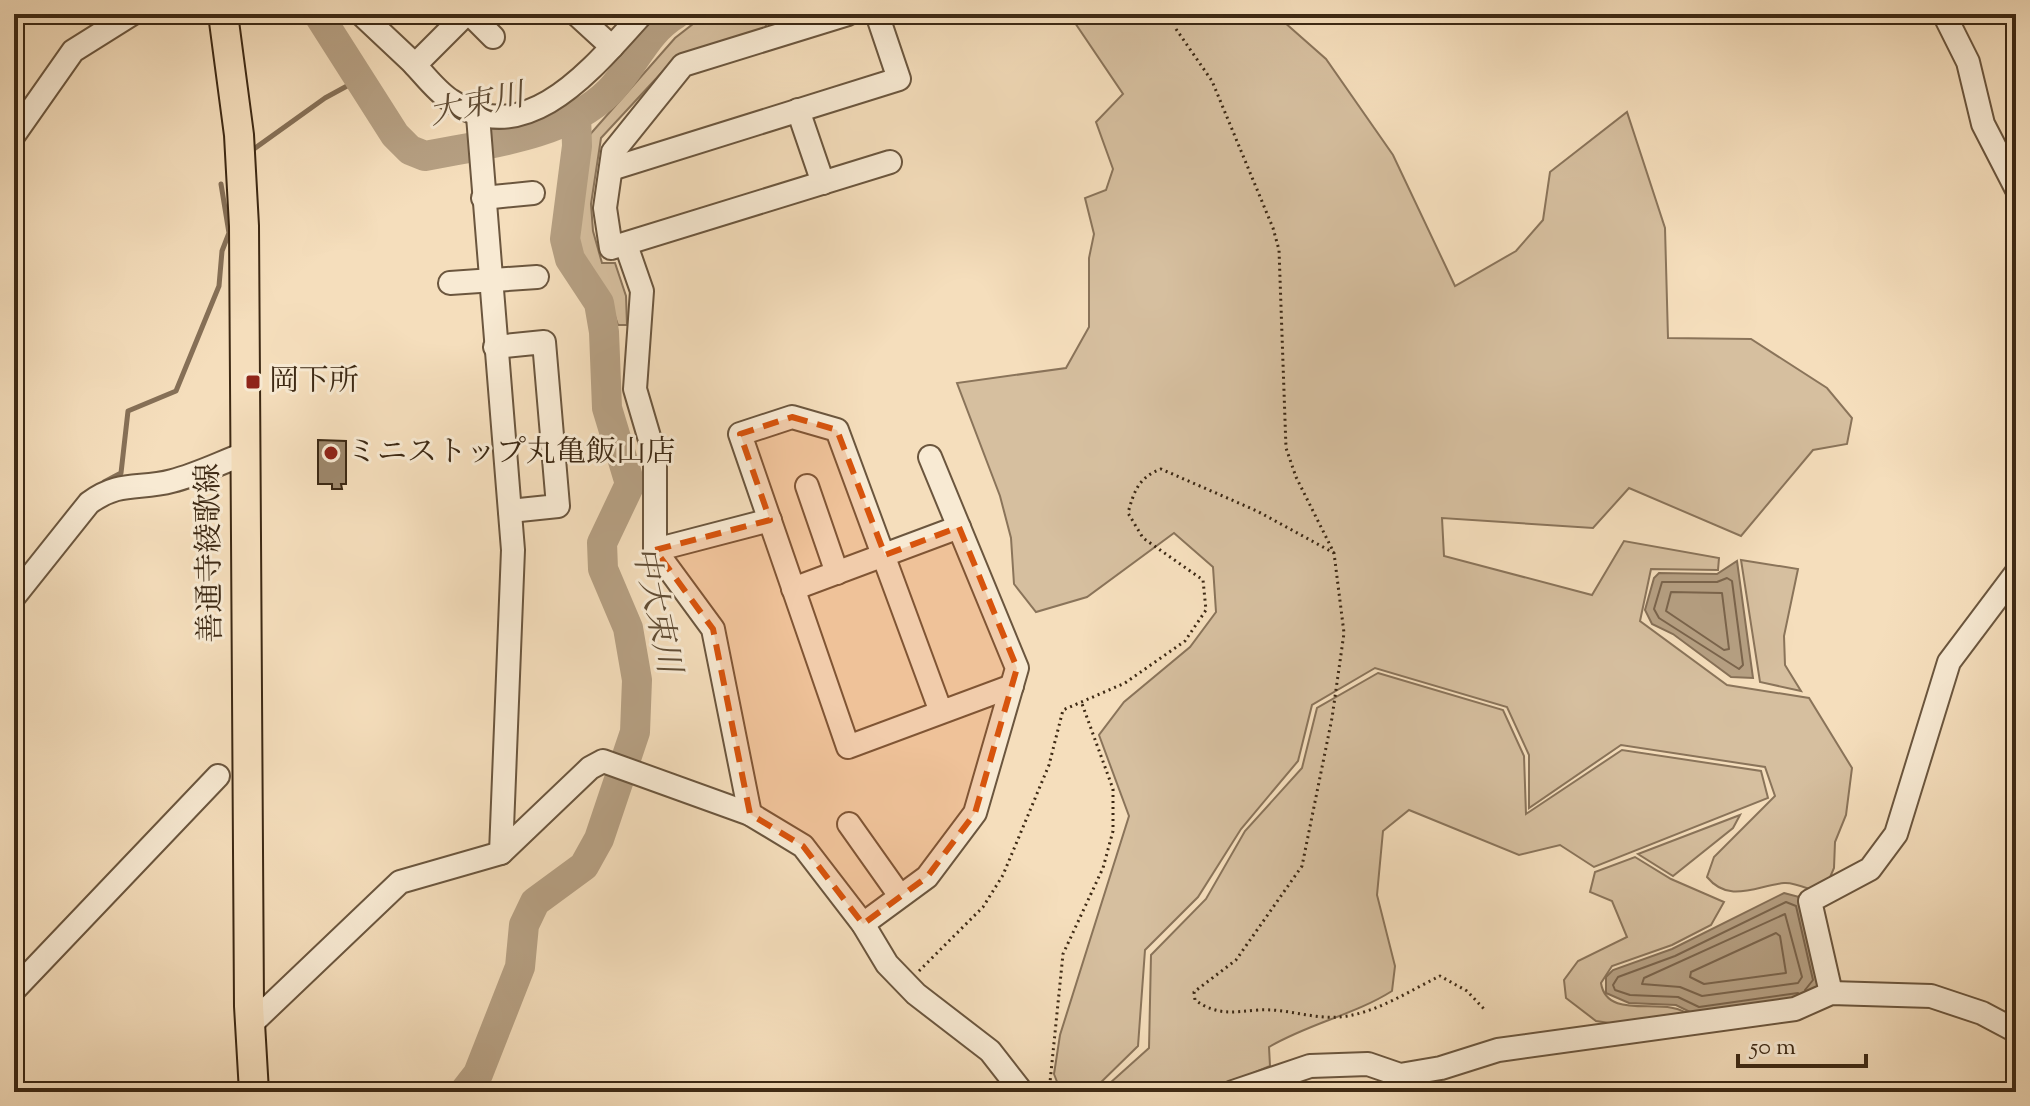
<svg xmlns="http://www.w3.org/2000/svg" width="2030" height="1106" font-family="'Sorts Mill Goudy','Noto Serif JP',serif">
  <rect width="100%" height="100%" fill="#f5debc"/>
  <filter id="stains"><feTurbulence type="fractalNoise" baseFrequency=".0025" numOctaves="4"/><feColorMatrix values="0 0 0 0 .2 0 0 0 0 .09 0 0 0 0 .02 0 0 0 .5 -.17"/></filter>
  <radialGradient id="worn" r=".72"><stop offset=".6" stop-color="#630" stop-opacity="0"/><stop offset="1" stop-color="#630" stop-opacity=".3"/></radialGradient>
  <g fill="#d6bf9f" stroke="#8a745a" stroke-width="2">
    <polygon points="727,14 770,14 765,28 678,55 601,138 591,204 593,231 602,263 615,263 626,296 627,325 618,325 610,302 579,251 575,225 586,139 675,38 693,24"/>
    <path d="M1069 14H1275L1326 59 1393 155 1455 286 1516 251 1543 220 1550 172 1627 112 1665 228 1668 338 1751 339 1827 388 1852 418 1847 444 1813 450 1741 536 1629 488 1593 528 1442 518 1444 556 1592 595 1624 541 1719 558 1718 570 1651 569 1640 621 1727 685 1809 698 1852 768 1846 815 1835 842 1834 868 1828 882 1815 891C1806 888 1793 882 1784 883 1756 886 1729 904 1707 877L1714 857 1775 796 1765 767 1621 745 1529 808V755L1507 707 1375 668 1312 705 1298 761 1241 829 1198 897 1145 950 1138 1046 1091 1092H1061L1054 1074 1060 1035 1129 816 1099 735 1124 702 1190 647 1216 612 1213 567 1174 533 1087 597 1036 612 1014 584 1011 538 1000 496 957 383 1066 368 1089 327V258L1094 234 1085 198 1106 190 1113 169 1096 122 1123 94Z"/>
    <polygon points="1741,560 1798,569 1784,636 1785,665 1801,691 1760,682"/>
    <path d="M1378 673 1503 710 1524 756 1526 814 1622 750 1761 771 1768 798 1594 867 1560 845 1519 855 1409 810 1383 831 1377 895 1395 966 1392 991C1354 1015 1310 1023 1269 1047L1270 1066C1207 1095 1167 1092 1100 1092L1149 1048 1151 955 1206 899 1245 831 1302 768 1317 708Z"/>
    <polygon points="1740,815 1733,828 1673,876 1638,854"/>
    <path d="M1635 857 1671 879 1724 902 1711 925 1672 945 1612 966 1601 983C1607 1023 1668 994 1690 1016L1623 1025 1596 1021 1566 998 1564 980 1578 961 1627 937 1612 901 1590 892 1595 872Z"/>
  </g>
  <g fill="#b6a083" stroke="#867057" stroke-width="2">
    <polygon points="1737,561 1753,678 1731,677 1673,634 1652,624 1645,610 1654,578 1659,573 1717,574"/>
    <polygon points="1784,893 1803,898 1822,984 1807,1000 1696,1015 1676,1005 1629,1003 1606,993 1606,977 1613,970 1672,949"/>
  </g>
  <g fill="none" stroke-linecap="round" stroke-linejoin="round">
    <g stroke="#7a644c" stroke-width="2">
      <polygon points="1727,578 1732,581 1743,665 1739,669 1659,618 1654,609 1662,582 1717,582"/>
      <polygon points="1671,592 1722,593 1729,649 1724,650 1666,611"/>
      <polygon points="1785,914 1802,977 1798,983 1702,996 1680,987 1642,984 1644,978"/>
      <polygon points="1776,933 1780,936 1786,973 1704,984 1690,977 1691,972"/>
      <polyline points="1798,993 1699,1007 1678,997 1630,995 1615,990 1613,985 1618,977 1675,956 1786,902 1796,906 1813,980 1805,990"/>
    </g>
    <g stroke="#867057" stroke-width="5">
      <polyline points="251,151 325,98 358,80"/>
      <polyline points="104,482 121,473 128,411 176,391 219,286 222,251 229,233 221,184"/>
    </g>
    <g stroke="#b6a083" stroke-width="30">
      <path d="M318 14 395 135 410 150 425 156C485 144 563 137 609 92 634 67 645 32 676 14"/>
      <polyline points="464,1092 478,1074 520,967 524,925 535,902 584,866 599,839 635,732 637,680 628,628 603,569 602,543 630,484 607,408 604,332 599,303 570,259 565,239 577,146 576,114"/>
    </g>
  </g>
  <polygon fill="#9d876b" stroke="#3d2914" stroke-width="2" points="318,440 346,441 346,484 341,484 342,489 332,489 332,484 318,484"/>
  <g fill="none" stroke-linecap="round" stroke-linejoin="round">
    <g stroke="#6b563e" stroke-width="26">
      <g id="minor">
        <path d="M361 14C378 30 394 45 411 61 423 73 435 90 450 100 527 154 595 65 642 14"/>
        <polyline points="470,14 493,37"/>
        <polyline points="576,14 612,47"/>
        <polyline points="848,14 683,65 613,152 605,208 611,248 890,162"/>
        <polyline points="1944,14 1968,62 1983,124 2016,188"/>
        <polyline points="415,65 466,14"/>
        <polyline points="798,110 823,183"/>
        <polyline points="478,116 513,550 501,853"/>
        <polyline points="14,135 73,51 132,14"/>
        <polyline points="611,169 899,79 877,14"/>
        <polyline points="483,198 533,193"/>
        <polyline points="626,245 642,291 635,389 655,457 655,550 713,629 750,814"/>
        <polyline points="450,283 537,277"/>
        <polyline points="495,347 544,342 558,506 510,511"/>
        <polyline points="807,486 837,573"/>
        <polyline points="655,550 770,520"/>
        <polyline points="793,589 959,527"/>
        <path d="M14 597 89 503C120 480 139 490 172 481 196 475 220 463 244 454"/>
        <polyline points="941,712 837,430 792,417 740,434 848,747 1012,686"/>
        <polyline points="849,824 900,896"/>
        <polyline points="863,924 927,877 975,813 1017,668 930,457"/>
        <polyline points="14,990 218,776"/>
        <polyline points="1831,993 1810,901 1870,869 1896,834 1949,662 2016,573"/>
        <polyline points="249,1026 400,882 501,853 590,768 603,761 750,814 803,846 863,924 887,964 916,994 990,1051 1022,1092"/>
        <polyline points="1233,1092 1310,1066 1368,1064 1400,1075 1441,1068 1498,1050 1795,1009 1831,993 1931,996 1982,1013 2016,1031"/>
      </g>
    </g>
    <g stroke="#3d2914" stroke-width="32">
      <polyline id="major" points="223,14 239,135 244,226 249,1006 254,1092"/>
    </g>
    <g stroke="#3d2914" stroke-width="3" stroke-dasharray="2 4" stroke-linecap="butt">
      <path d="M1176 29 1212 81 1273 228 1279 250 1286 448 1296 477 1334 553 1344 633 1332 718 1302 866 1236 960 1194 992 1195 1000C1217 1016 1234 1012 1258 1010 1285 1008 1312 1019 1338 1017 1373 1015 1409 991 1440 976L1467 991 1485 1010"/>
      <path d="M919 971 983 907 1003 875 1049 765 1063 710 1125 683 1185 641 1206 610 1203 580 1143 538 1128 513C1134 491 1139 477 1161 469L1257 511 1334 553"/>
      <polyline points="1049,1092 1063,954 1103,868 1113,831 1113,789 1081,701"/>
    </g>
    <use href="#minor" stroke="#f8ead3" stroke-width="22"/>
    <use href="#major" stroke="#f5debc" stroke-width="28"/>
  </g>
  <path fill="#d7540d" fill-opacity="0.2" stroke="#d7540d" stroke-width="6" stroke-dasharray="16 10" stroke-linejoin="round" d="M792 417 837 430 885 555 959 527 1017 668 975 813 927 877 863 924 803 846 750 814 713 629 655 550 770 520 740 434Z"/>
  <g fill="#8f2418" stroke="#f8ead3" stroke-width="3">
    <rect x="245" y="374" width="16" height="16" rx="4"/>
    <circle cx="331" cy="453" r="8"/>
  </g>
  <g text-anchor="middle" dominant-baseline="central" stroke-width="6" stroke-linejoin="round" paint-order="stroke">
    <g font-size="30" fill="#3d2914" stroke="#f8ead3" text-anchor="start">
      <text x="269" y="382">岡下所</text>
      <text x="347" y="453">ミニストップ丸亀飯山店</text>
    </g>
    <g font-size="30" fill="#3d2914" stroke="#f8ead3">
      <text transform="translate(211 553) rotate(-91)">善通寺綾歌線</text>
    </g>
    <g font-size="32" font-style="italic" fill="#614d35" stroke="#f8ead3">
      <text transform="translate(477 106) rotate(-12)">大束川</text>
      <text transform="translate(655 610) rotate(78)">中大束川</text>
    </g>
  </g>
  <rect width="2030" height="1106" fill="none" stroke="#f5debc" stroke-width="48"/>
  <rect x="16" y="16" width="1998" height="1074" fill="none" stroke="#3d2914" stroke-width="4"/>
  <rect x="24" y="24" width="1982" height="1058" fill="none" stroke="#3d2914" stroke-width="2"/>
  <path d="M1738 1054v12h128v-12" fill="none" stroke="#3d2914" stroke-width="4"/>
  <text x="1750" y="1054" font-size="24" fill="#3d2914" stroke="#f8ead3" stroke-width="6" paint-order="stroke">50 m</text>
  <rect width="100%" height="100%" filter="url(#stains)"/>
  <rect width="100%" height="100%" fill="url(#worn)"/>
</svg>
